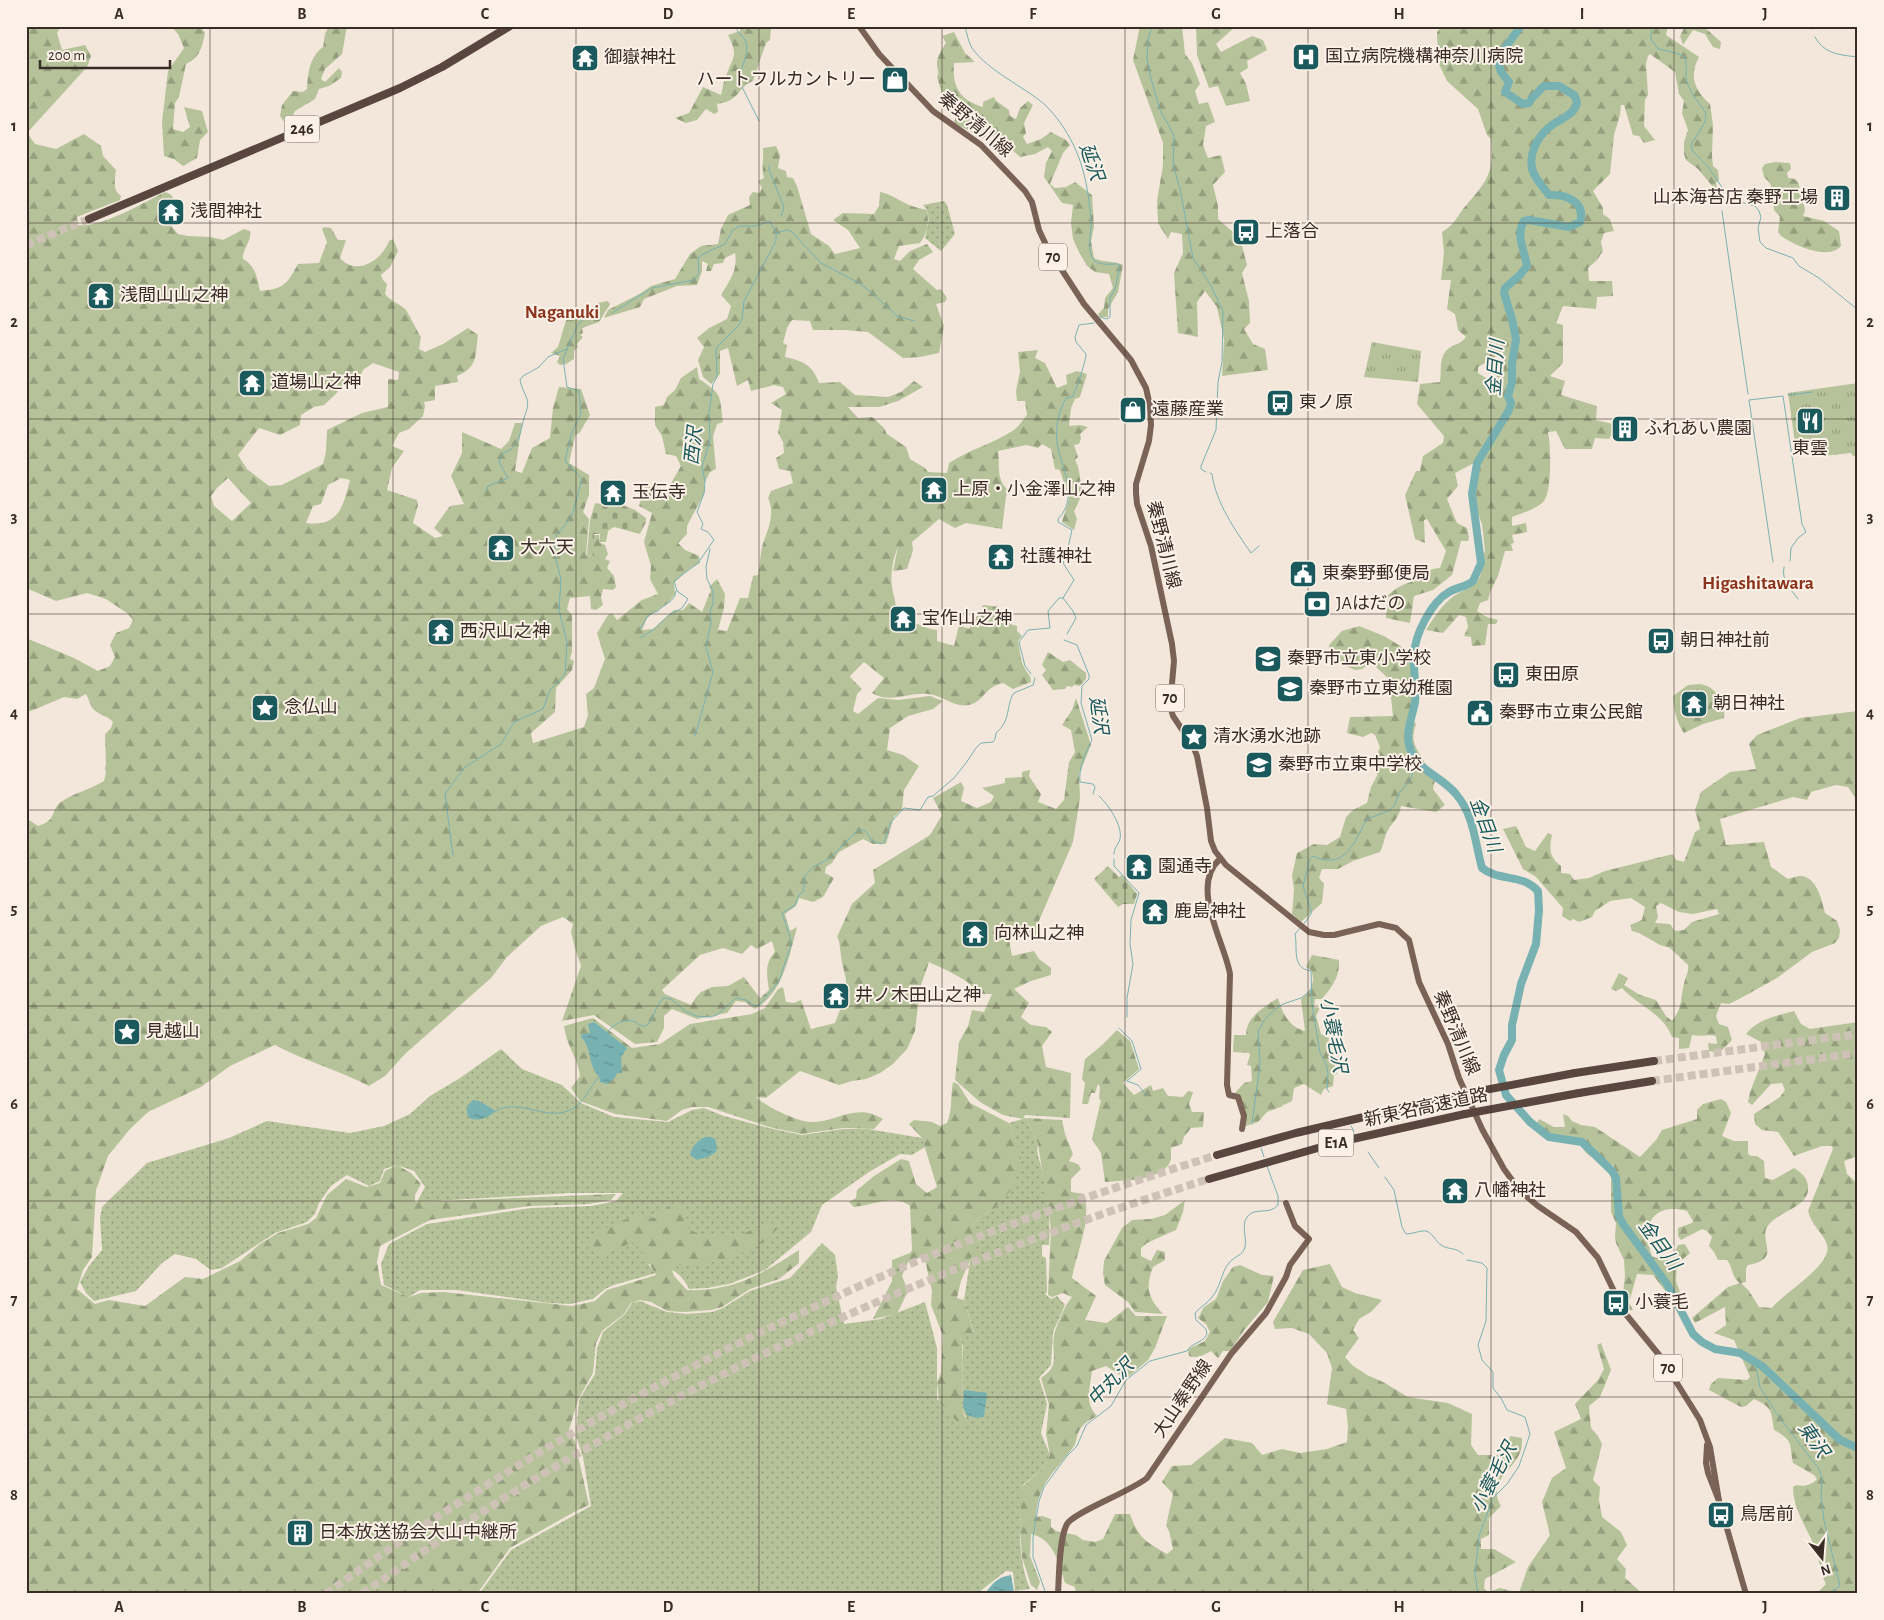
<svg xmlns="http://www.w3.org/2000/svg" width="1884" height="1620" font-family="'Alegreya Sans','Noto Sans JP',sans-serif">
  <defs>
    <pattern id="grass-dots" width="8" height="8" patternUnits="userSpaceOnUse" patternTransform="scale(1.25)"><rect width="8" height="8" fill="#b6c39a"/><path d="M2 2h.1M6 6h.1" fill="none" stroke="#959f7e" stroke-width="1.8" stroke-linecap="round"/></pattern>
    <pattern id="forest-firs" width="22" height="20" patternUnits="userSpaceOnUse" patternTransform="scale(1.25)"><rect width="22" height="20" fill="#b6c39a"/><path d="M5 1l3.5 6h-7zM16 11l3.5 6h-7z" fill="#959f7e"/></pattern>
    <pattern id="cemetery-stones" width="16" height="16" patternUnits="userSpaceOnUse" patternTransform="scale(1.25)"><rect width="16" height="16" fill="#b6c39a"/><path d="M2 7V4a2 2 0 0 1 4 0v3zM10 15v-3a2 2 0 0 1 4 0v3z" fill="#959f7e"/></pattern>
    <pattern id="park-tufts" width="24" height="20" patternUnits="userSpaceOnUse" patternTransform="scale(1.25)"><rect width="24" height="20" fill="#b6c39a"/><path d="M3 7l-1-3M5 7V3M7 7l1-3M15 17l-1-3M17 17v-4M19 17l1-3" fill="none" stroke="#959f7e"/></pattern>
    <pattern id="water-ripples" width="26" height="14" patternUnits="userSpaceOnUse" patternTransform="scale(1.25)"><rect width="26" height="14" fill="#78b1b2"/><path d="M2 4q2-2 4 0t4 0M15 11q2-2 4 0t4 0" fill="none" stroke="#639091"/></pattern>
  </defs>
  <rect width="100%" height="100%" fill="#f3e7db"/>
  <g fill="url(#grass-dots)">
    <path d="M944 201 947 205 955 234 941 251 925 238C928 226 932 214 923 205Z"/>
    <path d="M501 1049 522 1069 562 1085 581 1103 614 1117 668 1122 692 1110 704 1108 724 1116 769 1128 802 1135 843 1129H868L922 1138 925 1147 912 1155 900 1154 869 1172 822 1205 811 1232 765 1270 729 1284 707 1288 689 1289C686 1282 679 1273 672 1270 663 1266 663 1270 653 1262L648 1264 656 1273 614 1285 605 1289 593 1299 570 1304 549 1303 456 1290H420L409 1297 384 1285 381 1264 389 1244 427 1224 531 1208 591 1206 616 1201 623 1193H570L417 1202 425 1187 414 1171 397 1165 384 1169 380 1181 369 1186 347 1175 331 1186 319 1203 315 1214 307 1222 275 1233 222 1268 211 1270 196 1259 175 1254 162 1263 136 1291 94 1301 86 1293 80 1282 89 1266 102 1250 100 1218 102 1207 147 1163 229 1138 267 1121 350 1133 384 1126 410 1114 430 1096 460 1078Z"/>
    <path d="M1026 1118 1038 1144C1035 1152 1041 1162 1042 1171 1047 1195 1051 1220 1049 1245H1042V1256L1046 1258 1047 1292 1045 1294 1051 1299 1057 1296 1065 1305 1053 1332 1051 1365 1039 1378 1047 1404 1041 1433 1050 1455 1043 1468 1023 1485C1020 1523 1016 1554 1030 1589L1015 1591 1013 1572 1006 1571 979 1592 961 1594H479L511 1550 591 1506 583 1457 576 1436 579 1400 595 1374 597 1349 603 1332 625 1314 632 1303 640 1301 667 1312 687 1314 712 1312 723 1308 750 1291 790 1278 822 1243 835 1255 838 1276 836 1287 844 1324 881 1319 925 1302 937 1348V1399L966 1418 962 1408 963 1347 960 1333 974 1332 964 1300 974 1236 972 1226 981 1216 993 1210 1014 1133 1009 1123Z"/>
  </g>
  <g fill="url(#forest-firs)" fill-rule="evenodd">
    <path d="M26 26H61L57 33 62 50 85 45 91 56 87 67 27 133 35 144 56 149 84 134 101 146 103 156 116 170C115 179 112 190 121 196L120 200 77 217 78 225C99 229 145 202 165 192 173 194 174 198 173 206L166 212 172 227 178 234 188 236 211 237 223 240 244 229 250 231C252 241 242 249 243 259 256 266 257 278 260 291 284 289 287 284 298 264L319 263 327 242 322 229 324 227 331 228 338 240H346L340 258C357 277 382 260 389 241L393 239 398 251 390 267 381 275 383 280 387 284 385 294C391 301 398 303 405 309 408 312 417 331 421 337L419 349 425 352 443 344 468 328 478 335C475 354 479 367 457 376L458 382 435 386V400L424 402 425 406 423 416 409 429 399 433 392 446 404 451 392 468 387 490 417 500 418 505 413 523 435 538 443 536 434 528 450 506 464 504 451 476 462 453V432L501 449 509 441 515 423H522L515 471 522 473 532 448 550 438 553 408 559 387 581 389 590 415 580 432 575 436 569 463 589 475V495L583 512 589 519 586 555 594 556V535H599V542L605 545 608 554 605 559 610 561 607 568 614 576 616 587 613 590 603 589 601 597 603 605 596 610 591 609 590 596 570 598 567 609 572 615V651L570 659 574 661 572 670 556 688 555 712 531 733 533 743 584 727 588 715 586 694 594 688 605 659 597 633 608 615 612 613 617 620 642 600 658 594 650 579 651 566 644 542 652 513 639 506 645 485 666 492 681 466 676 456 666 454 662 436 655 425V407L664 405 667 397 675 390 681 378 697 367 699 379C723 395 719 394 723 422L717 424 713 437 716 469 710 472 704 484 705 492 687 526V534L678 543 685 550 699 556 700 563 689 569 674 583 675 594 669 602 647 618 642 630 653 629 674 610H683L689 603 702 612 711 590 709 587 717 579 725 594 724 608 718 630 727 631 740 598H748L753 576 758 575C760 566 760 556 762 547 767 531 776 515 768 498L771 491 793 483 790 471 779 469 776 458 784 453 783 442 778 433 782 410 771 403 786 394 783 387 774 385 751 391 748 380 737 386 728 348 720 351V374L711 384 703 377 698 360 704 347 697 338 709 328 727 319 731 306 721 295C730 280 738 270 735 253L725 258 723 263 714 264 711 271H706L708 264 702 261V271L697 285 677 286 644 299 640 307 604 318 608 310 641 293 651 286 675 279 690 254 701 246 718 244 721 229 728 215 750 205 749 197 753 192 759 193 762 188 758 181 764 178C761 168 764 158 763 148L776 146 780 155 778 168 786 171 787 177 793 178 797 186 811 234 829 246 835 254 860 248 848 230 833 220 843 213 874 214 879 206 880 192C890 194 895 198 903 202 910 206 918 208 927 210 929 222 928 233 920 243L899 246 894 259 900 261 910 251 927 244 933 252 919 260 913 269 937 290 941 289 947 298 945 302 936 304 944 326 939 353 920 357 903 358 868 332 845 330H813L810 321 792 320 787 328 783 343 787 345 785 357C803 361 813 365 819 383L840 382 855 395 888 397 901 392 914 381 923 387 898 401 879 407H848L858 418 872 417 884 428 887 434 906 447 910 459 925 468 928 472 947 473 949 463C970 449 993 444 1014 430 1019 426 1023 420 1027 415L1025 401H1017L1016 391 1020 371 1018 352 1038 350 1035 358 1045 363 1057 388 1067 384 1066 375 1077 371 1087 374 1080 397 1075 399 1071 408 1069 426 1080 425 1088 427 1080 434 1081 438 1079 444 1074 445 1078 457 1075 460C1081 469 1079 482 1083 492L1074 511 1077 519 1074 530 1062 522 1069 499 1060 470 1055 469 1051 449 1042 444 1038 448 1026 445 998 451C1000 465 996 478 1007 489L1002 529 966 523 955 528 939 519 912 542 913 550 907 569 893 571 898 547C893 559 890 574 892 587 894 598 898 608 896 619L899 607C912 621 918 627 937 630V641L954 646 959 625 969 629 978 614 984 612 982 606 984 605 999 607 1005 620H1009L1010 624 1017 626V631L1022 636 1018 641C1020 650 1020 659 1024 667 1027 673 1031 675 1031 682L1013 689 1003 683C985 687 984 700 972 704 955 710 944 695 928 694 909 692 890 704 872 693L884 678 864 662 851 675 850 677 862 689 857 694 853 711 858 714 878 698 898 700 930 696 943 701 933 709 908 716 890 728 887 750 903 755 919 766 904 790 902 809 894 817 886 844H873L863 839 839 852 832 863 826 867 825 873 834 878 823 897 813 902 799 898 796 906 785 914 790 931 797 927C789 957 783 993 755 1009L745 1002 736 1001 727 1013 697 1019 672 1009 664 1016V1028L657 1042 635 1044 594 1015 562 1021 581 966 575 948 571 932 573 924 563 917 541 926 507 957 491 978 405 1054 385 1076 369 1086C338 1070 305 1061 275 1045L230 1066 201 1087 148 1112 130 1129 108 1156 96 1190 92 1257 83 1270 77 1289 95 1304 109 1300 145 1306 185 1277 203 1279 240 1261 260 1244 278 1233 308 1224 316 1218 327 1195 346 1179 367 1187 380 1183 385 1171 397 1165 411 1173 421 1184 415 1195V1202L616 1194 611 1200 589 1204 529 1206 430 1220 380 1246 377 1262 381 1285 409 1297 421 1293 444 1292 572 1306 595 1301 607 1290 656 1275 645 1256 634 1242 599 1256 582 1243 615 1223 635 1216 656 1218 661 1212 674 1203 685 1208 688 1230 711 1237H733L772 1223 779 1227 764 1242 732 1258 694 1266 670 1264 674 1276 687 1290C733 1292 762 1274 799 1250V1263L779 1279 750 1289 722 1307 711 1310 684 1312 667 1311 651 1302 640 1300 631 1303 624 1314 602 1331 596 1343 593 1373 578 1400 569 1430 575 1442 589 1505 576 1511 510 1548 477 1594H26V818L38 826C58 820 50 810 61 802 74 793 91 789 104 781L106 772 105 767 106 765 105 734 111 728 113 722C108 716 100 715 94 710 90 706 89 699 86 694L77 699 64 697 31 711H26V638L74 658 98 671 110 666 115 657 110 645 116 633 129 628 133 620 127 613 106 599 87 593 56 601 26 588ZM373 363 399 372 398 380 388 379V407L362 413 327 430 326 452 323 464 282 485 269 486 247 469 238 455 259 428 280 435 300 425 301 415 314 407 324 405 345 385 358 382 363 370ZM228 478 251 503 232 521 214 506 211 496 217 488ZM341 478 350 480C343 507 339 527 306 523L313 506 321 504 328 485ZM772 941 775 952C764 964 767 975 769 990L760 998 744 977 728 986 712 987 701 992 696 997 691 1005 665 994 662 990 700 955 723 948 742 954 751 945 757 949Z"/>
    <path d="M171 26H200L205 33C202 47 200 58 186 64L179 97 175 103 173 129 183 132 190 127 184 107 202 111 208 132 200 140 197 158 183 166 174 159 164 156 162 122 168 71 184 48 178 34Z"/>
    <path d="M329 26H347L342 54 325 69 321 79 325 82 339 68 342 72 341 78 329 86 319 89 315 99 295 111 290 121 284 122 280 116 282 105 293 91 303 92 307 89C308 73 309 58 323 47L325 34Z"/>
    <path d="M741 26H760L771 29 770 40 766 43 753 81C737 87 741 101 717 104L718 112 714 114 706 109 697 120 686 123 675 118 689 113 703 87 721 95C723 89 723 82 726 76 733 56 739 57 728 35L740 31Z"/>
    <polygon points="1140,26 1182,26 1185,54 1192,63 1200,84 1195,91 1199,104 1208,102 1215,122 1206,126 1203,145 1208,158 1221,155 1225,172 1213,185 1218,206 1218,219 1240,238 1247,265 1242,273 1249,301 1250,323 1244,329 1253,344 1265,349 1268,370 1222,376 1224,340 1217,307 1205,291 1197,302 1198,337 1178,333 1174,273 1183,253 1182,234 1171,232 1168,239 1158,223 1157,201 1163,165 1163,143 1133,60"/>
    <polygon points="1196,26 1236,26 1216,44 1221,52 1252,36 1263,40 1267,50 1247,61 1248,68 1240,73 1246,84 1250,101 1226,106 1218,86 1209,88 1197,55"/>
    <path d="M1442 26H1668L1666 35 1699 57C1689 76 1694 90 1710 104L1713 125 1712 156 1713 166 1718 170 1719 180 1716 183 1718 193 1698 169 1686 160 1684 154V142L1688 130 1682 113 1684 101 1679 94 1675 72 1650 54 1648 56 1646 64 1648 95 1645 100 1644 126 1655 140 1644 143 1639 136 1633 135 1624 105H1621L1620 115 1614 135 1610 174 1593 191 1603 208V214L1610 219 1614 231 1604 233 1601 242 1603 251 1597 260 1588 268 1589 281H1612L1613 296 1597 297 1596 309 1563 306 1556 323 1563 325V363L1550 376 1565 381 1561 395 1597 406 1596 420 1617 425 1609 439 1595 438 1592 449H1565L1556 431 1548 432C1551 445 1552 491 1544 501 1537 509 1522 513 1512 517V526L1526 523 1527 532 1512 535 1514 543 1511 544 1513 551H1505L1498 576 1490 592 1488 600 1480 603 1477 611 1487 617 1498 620 1496 624H1488L1485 645 1472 646 1471 637 1464 636 1468 627 1466 617 1459 615 1443 633 1426 630C1434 617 1442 605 1454 596 1461 591 1471 588 1477 581 1485 573 1479 560 1485 551L1482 524 1476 507V495L1479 469 1474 463 1455 473 1458 486 1447 499 1457 523 1467 528 1469 538 1468 541H1461L1452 575 1433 590 1414 596 1410 623 1386 618 1388 595C1400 585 1403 585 1416 580 1428 575 1425 569 1440 568L1446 551 1427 519 1424 520 1425 543 1415 539 1405 495 1416 471H1420L1423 456 1443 443 1444 436 1417 404 1420 384 1440 382C1442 370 1438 357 1449 348 1455 344 1461 344 1466 337L1458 330 1455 314 1447 309 1451 280H1441L1444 253 1442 232C1455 224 1455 220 1463 209 1485 183 1495 175 1491 139L1487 135 1478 109 1447 81 1438 62 1437 32ZM1502 351 1504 355 1503 373 1497 374 1494 383 1478 373V367L1494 358Z"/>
    <polygon points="1685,26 1703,26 1721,42 1720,49 1713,47 1705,34 1693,30 1683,45 1680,36"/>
    <path d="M954 32 965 53 975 62 954 63C952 86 959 100 983 107V102L994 97 996 101 1009 110 1010 116 1016 119 1020 108 1028 101 1033 105 1024 123 1026 133 1023 137 1027 144 1041 139 1051 132C1058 137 1066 137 1070 145L1063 153 1050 184 1055 188 1066 187 1075 182 1092 195 1094 227 1091 241 1094 258C1103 263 1113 260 1123 265L1118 292 1108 309V317H1099L1098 314 1104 308 1105 298 1113 288 1109 274 1095 272 1087 266 1078 250 1073 239 1071 223 1073 205 1062 203 1044 177 1046 163 1052 151 1048 147 1035 154 1020 157 1004 142 1000 143 999 137 989 136 982 138 981 133 976 129 972 132 954 123 956 116 946 111 942 104 944 100 937 77C940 71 937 70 937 64 937 56 942 49 946 43L942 36Z"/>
    <path d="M1775 162 1790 163 1791 169 1787 173 1788 178C1802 178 1799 189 1801 198 1802 203 1805 205 1805 210L1803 216 1824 221 1839 231 1841 246C1828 261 1794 245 1781 236L1778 232 1780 217 1774 210 1772 189 1770 183 1764 177 1762 168 1765 164Z"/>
    <polygon points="608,301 610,304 599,322 582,328 583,333 580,335 583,337 577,344 578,347 574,351 574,359 566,364 560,365 557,362 560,356 551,353 558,347 566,320 574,316 580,317 580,312 590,307 597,308 598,303"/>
    <path d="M1359 626 1384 636 1412 653 1411 671 1415 690 1410 716 1416 724C1410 741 1415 746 1424 761L1418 767 1435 781 1433 789 1445 805 1436 812 1401 806C1399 819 1392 822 1387 832 1384 838 1384 845 1380 852L1353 861 1338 869H1322L1319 878 1324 884 1322 903 1301 922 1292 914 1294 889 1292 876 1297 853 1314 844 1327 845 1340 837 1346 817 1353 810 1367 803 1371 787 1377 776 1380 763 1378 752 1380 747 1375 735 1371 733 1363 737 1347 733 1350 717 1393 716 1389 679 1376 667V659L1362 669 1355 670 1343 665 1330 653 1329 645 1342 631Z"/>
    <polygon points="1048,652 1063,662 1070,660 1086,673 1086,679 1080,686 1074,685 1072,687 1067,686 1065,689 1053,690 1042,675 1046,670 1042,665"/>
    <path d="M1700 684C1704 685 1709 686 1712 689 1719 694 1726 709 1724 718L1703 724 1684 733C1677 724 1673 707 1673 696L1688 685Z"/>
    <path d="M1076 698 1091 745 1079 775 1080 798 1073 842 1038 923 1040 939 1013 934 1009 940 1012 956 1034 951 1039 959 1051 968V975L1031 981 1014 989 1029 1003 1021 1017 1031 1025 1046 1027 1052 1032 1042 1046 1046 1067 1071 1073 1070 1118 1025 1115 1023 1119 1003 1115 994 1110 980 1102 955 1080 959 1042 968 1026 972 1010 984 1012 992 994H982L975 990C969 979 941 968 929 962L920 988 915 1031 907 1049 893 1064 880 1073 866 1079 852 1081 839 1085 800 1071 766 1098 756 1097C767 1107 798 1122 812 1122 837 1122 856 1102 883 1119L874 1129 843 1128 802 1134 769 1127 708 1107H692L682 1110 667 1121 615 1114 580 1101 571 1088 580 1076C578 1058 566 1045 564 1026L593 1018 632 1048 660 1044 690 1024 752 1014 765 1008 778 989 783 987 786 1002 794 1003 801 1000 811 1029 835 1023 845 997 846 979 842 963 839 941 837 937 852 904 875 883 873 870 930 835 942 815 933 798 961 782 964 788 961 801 977 808 991 802 994 796 982 788 1005 783V778L1022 777V772L1030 770 1029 776 1041 794 1038 802 1056 809 1064 800 1069 762 1075 752 1071 730 1062 725 1072 710Z"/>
    <path d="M1858 711V802L1848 787 1836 785 1811 792 1807 800 1793 797 1720 819 1726 845 1764 842 1771 867 1788 879C1792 878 1796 876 1800 876 1817 876 1822 901 1825 913L1837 921 1840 930 1839 938 1835 943 1812 952 1777 978 1741 998 1729 1004 1721 1003 1716 1016 1719 1024 1728 1027 1732 1040 1719 1053 1709 1051 1708 1043 1717 1044 1716 1036C1708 1034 1701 1037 1692 1035L1689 1048 1679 1049V1038L1672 1037C1663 1013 1637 1005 1622 988L1616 991 1611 989 1619 973 1628 978 1624 985 1640 995 1656 1000 1666 1016 1672 1021C1683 1007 1680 1000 1684 984 1685 977 1689 973 1688 965L1670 948 1660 945 1639 933 1632 931 1630 925 1642 920 1645 907 1631 898 1610 901 1595 911 1592 917 1579 922 1573 919 1570 921 1562 916 1563 908 1536 877 1523 869 1503 829 1516 826 1526 847 1535 851 1548 833 1552 835C1549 849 1549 857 1561 866V873L1570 874 1574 880 1589 878 1605 871 1673 854 1676 860 1684 862 1695 832 1700 829 1695 810 1701 792 1730 772 1756 769 1749 744 1757 735 1800 718ZM1661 903 1679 912 1693 914 1717 909 1719 914 1692 922 1684 930 1675 931 1670 924 1655 923 1658 917 1656 906Z"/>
    <path d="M1312 955 1339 960C1340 977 1332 987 1322 999H1315L1314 1007 1320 1008 1316 1016 1321 1034 1329 1038 1327 1052 1334 1061 1337 1074 1334 1075 1333 1086 1324 1089 1321 1095 1304 1084 1294 1088 1292 1101 1284 1105 1282 1104 1283 1106 1267 1112 1258 1122 1243 1127C1244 1113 1246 1103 1234 1094L1244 1083 1252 1081 1251 1066 1247 1065 1250 1055 1249 1053 1233 1052 1234 1035H1246C1246 1017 1264 1007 1278 998 1282 1013 1289 1027 1305 1031L1301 999C1311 991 1316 982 1311 970L1306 967Z"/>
    <path d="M1794 1011 1801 1024 1810 1029 1858 1022V1156L1844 1161 1847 1174 1858 1184V1586L1855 1594H1816L1826 1584C1820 1573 1820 1562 1816 1550 1808 1529 1793 1510 1793 1487L1796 1485C1804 1487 1812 1485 1817 1479L1814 1475 1793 1463C1789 1443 1794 1441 1774 1430 1771 1411 1773 1408 1754 1399L1746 1406 1741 1407 1709 1390 1711 1384 1718 1378 1747 1380 1750 1377 1734 1340 1714 1333 1726 1325 1725 1307 1695 1323 1692 1318 1728 1287 1740 1283C1731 1277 1733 1267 1727 1260H1718L1714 1252 1709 1246 1712 1237 1707 1231 1702 1229 1681 1240 1678 1236V1228L1692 1223 1693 1221 1687 1211C1652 1202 1641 1226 1652 1256L1656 1258 1673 1256 1678 1245 1685 1244 1690 1253 1677 1264 1676 1281 1684 1303 1683 1305 1673 1301 1653 1275 1637 1274 1629 1303 1633 1310 1627 1311 1622 1301 1625 1276 1624 1260 1616 1243 1615 1237 1616 1223 1611 1212V1177L1615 1169 1613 1165C1599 1162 1585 1157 1580 1143L1557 1140 1536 1125 1539 1119 1554 1127H1565L1563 1114 1568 1116 1572 1121 1581 1125 1595 1127 1640 1157 1656 1140 1662 1130 1697 1119V1110L1703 1104 1721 1099 1726 1102 1731 1113 1722 1136 1734 1141H1748V1154L1751 1156H1757L1764 1161 1765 1178 1773 1180 1794 1168C1803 1174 1809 1179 1808 1190 1807 1208 1776 1212 1767 1227 1759 1242 1782 1259 1748 1265L1746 1268V1282L1741 1283 1749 1291 1759 1307 1772 1308C1783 1293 1833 1265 1827 1245 1824 1233 1812 1227 1808 1211L1833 1149 1832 1146H1822L1794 1156 1778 1132 1762 1130 1755 1124 1754 1114 1780 1097 1785 1090 1782 1083 1771 1084 1752 1105 1748 1102 1750 1092 1765 1054 1761 1042 1746 1034C1758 1019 1776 1016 1794 1011Z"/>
    <path d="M1117 1030 1130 1041 1139 1069 1123 1083 1134 1095 1151 1085 1153 1091 1163 1088 1168 1096 1183 1097 1188 1091 1193 1092 1189 1104 1192 1112H1204L1203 1127 1191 1128 1184 1137 1182 1144 1171 1148C1171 1151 1171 1156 1171 1159 1165 1182 1123 1180 1105 1182L1101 1153 1092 1139 1101 1100 1099 1099 1100 1087 1098 1084 1095 1093H1091L1088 1104H1082L1085 1083 1082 1079 1085 1059 1101 1046Z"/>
    <path d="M953 1082 958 1084 970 1103 1009 1123 1014 1133 1021 1157 1015 1183 1007 1195 993 1210 981 1216 972 1226 977 1244 961 1281 957 1298 964 1300 974 1333H961C964 1358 962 1381 962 1405 962 1412 966 1417 966 1424L960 1425 939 1401 937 1382 941 1373 943 1336 931 1305 932 1291 925 1260 921 1257 908 1262 902 1276 908 1291 897 1314 873 1319 892 1281V1260L910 1253 912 1250 910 1206C896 1194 872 1205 854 1207L849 1202 856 1198 857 1190 874 1176 901 1159 909 1161 916 1184 927 1193 937 1187 922 1138 909 1124 914 1120 932 1122 940 1126 947 1123C953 1108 950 1098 953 1082Z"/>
    <path d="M1026 1118 1062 1120 1065 1134 1073 1154 1069 1161 1078 1164 1081 1169 1071 1179V1192L1084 1194C1092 1222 1077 1250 1072 1278L1096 1296 1085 1320 1107 1323 1128 1307 1136 1316H1167L1155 1348 1148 1360 1126 1379 1106 1366 1092 1371C1090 1389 1084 1402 1097 1416 1091 1419 1082 1424 1079 1431 1076 1436 1077 1441 1074 1446 1056 1472 1038 1481 1036 1517L1042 1516 1051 1519V1527L1056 1531 1076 1535 1083 1540 1095 1542 1103 1539 1115 1514H1130C1139 1539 1144 1540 1167 1554L1173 1549 1169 1531 1166 1526 1173 1494 1162 1482 1172 1466 1191 1465 1225 1438 1252 1443 1262 1455 1282 1449 1300 1453 1327 1449 1347 1442 1348 1426 1346 1409 1327 1404 1332 1368 1327 1353 1309 1334 1292 1328 1275 1329 1273 1322 1303 1270 1330 1264 1342 1287 1355 1293 1382 1300 1371 1312 1359 1319 1353 1330 1359 1338 1345 1357 1352 1365 1367 1375 1383 1382 1408 1397 1448 1403 1472 1414 1471 1445 1478 1455H1501L1508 1445 1510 1436 1522 1438C1522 1442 1522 1447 1521 1450 1515 1470 1486 1481 1501 1506L1489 1518V1535L1481 1539V1549H1494L1516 1562 1485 1579 1484 1588 1488 1592 1500 1588 1519 1593 1528 1567 1550 1535 1542 1502 1552 1478 1566 1468 1554 1432 1581 1419 1575 1404 1598 1380 1604 1369 1597 1345 1601 1343 1611 1370 1600 1397 1589 1406 1591 1428 1598 1436 1602 1444 1593 1480 1600 1487 1599 1500 1602 1517 1621 1532 1627 1545 1617 1559 1626 1569 1625 1578 1643 1594H1076L1075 1587 1065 1583C1060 1565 1053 1538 1031 1534L1030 1556 1040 1582 1037 1590 1031 1585 1022 1557 1020 1528 1021 1495 1023 1486 1043 1468 1050 1455 1046 1434 1049 1405 1041 1378C1061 1365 1051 1355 1054 1336 1056 1326 1065 1305 1072 1297L1063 1293 1052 1297 1048 1295 1051 1228 1038 1144Z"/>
    <path d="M1185 1200 1183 1212 1176 1230 1147 1243 1141 1248V1256L1151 1261 1157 1250 1165 1252V1260L1153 1267C1145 1288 1148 1298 1163 1314L1135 1312 1128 1302 1105 1285 1103 1273 1104 1261 1122 1228 1132 1220 1151 1219 1165 1215Z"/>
    <path d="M1240 1265 1262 1275 1274 1276 1268 1302 1245 1329 1230 1351H1223L1218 1358 1211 1351C1203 1355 1197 1359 1189 1356L1188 1349 1205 1341 1210 1332 1206 1324 1198 1318 1204 1307 1216 1299 1223 1281 1233 1267Z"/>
  </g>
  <g fill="url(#cemetery-stones)">
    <polygon points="595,503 608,505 612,503 618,503 635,510 646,518 646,522 640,534 614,527 608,531 606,542 599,542 600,534 594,534 594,556 587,555 590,520"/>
    <polygon points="1108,866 1119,877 1122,875 1137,894 1134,904 1123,904 1118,907 1094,879"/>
  </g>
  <g fill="url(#park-tufts)">
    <polygon points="1372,342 1421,351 1418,382 1364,377"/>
    <polygon points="1858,383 1858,455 1853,456 1851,453 1823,456 1816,452 1815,442 1795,443 1788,393"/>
  </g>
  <polygon fill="#b6c39a" points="1830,443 1846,446 1848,452 1821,455 1819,444"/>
  <g fill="url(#water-ripples)">
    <path d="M594 1022 627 1048 621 1057 622 1073H617L615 1078 607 1084 600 1082 599 1076C588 1067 592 1047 581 1037L582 1034 590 1033 588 1024Z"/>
    <path d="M473 1100 479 1101 496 1111C487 1118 479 1122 469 1118 465 1109 466 1106 473 1100Z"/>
    <path d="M705 1137H711L715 1139 717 1147 716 1152 710 1156 697 1160 690 1155C692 1146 697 1141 705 1137Z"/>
    <polygon points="964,1390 987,1393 984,1417 976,1418 967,1415 963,1407"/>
    <path d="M1011 1575 1014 1592 985 1594C992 1583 998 1577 1011 1575Z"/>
  </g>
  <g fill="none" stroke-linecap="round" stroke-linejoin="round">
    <g stroke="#78b1b2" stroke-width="1">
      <path d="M736 26C738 37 744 35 746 42 750 56 739 68 739 81L759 121"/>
      <path d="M965 26C967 34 968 41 972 48 987 70 1024 87 1044 104 1056 115 1066 130 1073 144 1085 168 1089 195 1091 221 1092 234 1086 247 1093 259 1097 266 1111 264 1118 264L1120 266 1115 289 1110 298V317L1107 319 1100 317"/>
      <polyline points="1152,26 1148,39 1147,58 1150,75 1160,110 1174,135 1173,164 1180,189 1193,258 1210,284 1223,311 1222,362 1218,382 1216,430 1201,466 1201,469 1206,472"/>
      <path d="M1651 26V39L1658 49 1676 53 1685 57C1688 67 1684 76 1688 85 1703 118 1718 106 1691 144L1692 150 1709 168 1730 199 1755 206 1759 211 1761 217 1758 228 1760 242 1766 248 1793 258 1799 266 1819 278 1858 310"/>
      <polyline points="1808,26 1812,29"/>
      <path d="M1815 37C1824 54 1840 55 1858 57"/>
      <polyline points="769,166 769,170 784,207 781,216"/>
      <polyline points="1722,211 1748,394"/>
      <polyline points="776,233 787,230 791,231 821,263 859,283 871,292 897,316 914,321"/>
      <polyline points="612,313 652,288 694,280 699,273 698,258 703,254 725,244 732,231 739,226 756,226 770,221 776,233 776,241 744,301 742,319 739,325 718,346 716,350 717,377 713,384 709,412 710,440 702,467 705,482 704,493 697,512 703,524 701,529 708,532 714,540 698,563 674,581 677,591 688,599 682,608 669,615 653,630 640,638"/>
      <polyline points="1788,395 1813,392"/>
      <path d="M1210 473 1212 474C1216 503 1235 530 1251 553L1259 546"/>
      <path d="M486 491 488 486 508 478 499 462 503 453C520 448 520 432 524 418 526 412 529 406 527 399 525 393 521 387 520 380L523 376 539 367 548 357 567 349"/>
      <polyline points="1773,562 1749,400 1783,396 1802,524 1806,532 1798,538 1791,548 1790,561"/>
      <path d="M1784 567C1781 581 1791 589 1798 599"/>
      <path d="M640 629C646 621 646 613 658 611 664 604 675 602 676 591"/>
      <path d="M1067 634 1076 618 1073 611 1063 598 1074 580 1063 563 1067 552 1072 530 1058 522V519C1080 496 1061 469 1057 442 1055 427 1059 411 1066 398L1072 397C1076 392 1086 360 1086 354L1076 342 1075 337 1079 325 1094 323"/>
      <path d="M1064 640 1077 645 1089 675V679L1082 686 1081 703 1092 740C1086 750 1078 771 1080 782L1093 784 1095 787 1093 794"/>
      <polyline points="1031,674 1025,666 1019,642 1028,630 1050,628 1048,611 1059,598 1063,598"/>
      <polyline points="695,736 713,672 706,647 711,623 710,611 713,604 713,591 707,579 706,567 710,549"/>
      <path d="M1099 796C1108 804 1123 826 1120 839 1118 845 1114 848 1114 854"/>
      <polyline points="453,856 445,794 464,768 501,744 514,722 543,709 550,690 565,674 567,642 559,610 561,579 554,553 556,536 572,516 582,479 565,461 571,435 581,413 579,391 567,387 563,359 577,326 582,320 600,314"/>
      <polyline points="1114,859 1114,866 1139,893 1131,920 1130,944 1133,964 1127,998 1127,1017"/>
      <path d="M1303 925 1311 914V910L1303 886 1310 859 1313 856C1346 871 1354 842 1367 819L1388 811 1394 806 1400 792 1411 779 1415 760"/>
      <path d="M1300 928 1295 934C1298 948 1291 968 1311 971L1312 1004 1320 1053 1326 1064 1328 1073 1327 1089 1329 1092"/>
      <polyline points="1119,1028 1132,1041 1141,1069 1127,1081 1138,1085 1146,1095"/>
      <path d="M607 1032C614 1025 624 1017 635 1022 639 1024 641 1027 645 1026 653 1024 655 1004 664 998L671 999 685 1011 696 1016 710 1017 717 1015 736 998 746 1000 755 1006 759 1005 779 981 791 945 790 937 782 913 795 905 799 895 803 892 805 876 813 867 830 858 859 829C865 830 869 834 871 840L881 844 884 842 891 822 904 808 920 810 928 797 933 796 954 778 966 763 976 748 981 743 993 742 995 739 996 733C1010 721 1006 711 1012 696L1014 693 1033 685 1035 678"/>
      <path d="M496 1111C520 1097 547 1123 572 1109 584 1103 591 1086 599 1076"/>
      <polyline points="1252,1124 1260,1064 1258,1031 1265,1019 1274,1010 1283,1004 1301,998 1311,990"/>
      <polyline points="1351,1126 1354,1131"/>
      <polyline points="1261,1148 1264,1157"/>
      <polyline points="1368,1152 1379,1168"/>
      <path d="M1385 1177 1394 1190 1402 1227 1406 1234C1412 1234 1422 1230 1426 1231 1433 1233 1435 1241 1441 1245 1448 1250 1456 1247 1463 1254"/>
      <polyline points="1467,1260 1482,1263 1487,1268 1486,1321 1478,1345 1482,1360 1493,1372 1493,1388 1501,1398 1507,1410 1525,1417 1530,1434 1519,1466 1507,1484 1493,1498 1479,1536 1475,1574 1478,1594"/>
      <polyline points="1755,1362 1760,1387 1776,1413 1819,1469 1822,1478 1821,1496 1824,1521 1840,1586 1827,1594"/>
      <path d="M1046 1594 1033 1557V1537L1039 1501 1044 1487 1067 1456 1077 1446 1086 1425 1111 1406 1126 1380 1150 1361 1187 1351C1191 1343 1203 1343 1207 1334L1206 1329 1196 1320 1195 1313C1200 1307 1208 1303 1212 1297 1221 1287 1221 1272 1229 1263 1234 1256 1243 1256 1245 1247 1247 1237 1241 1226 1247 1217 1255 1206 1269 1216 1278 1205V1196L1267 1166"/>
    </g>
    <path stroke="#78b1b2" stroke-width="8" d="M1521 26 1497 59 1501 72 1509 82 1505 92 1523 104 1529 103 1532 98 1544 86H1559L1574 95C1576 99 1578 102 1576 106 1572 116 1560 119 1552 125 1537 136 1525 158 1535 176 1539 183 1545 189 1549 195 1566 194 1586 202 1580 222L1569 227 1529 220 1524 221C1515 235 1525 251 1527 266L1520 275 1505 288 1504 293 1512 319 1516 339 1512 364V382L1508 396 1511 403 1509 410 1477 463 1472 494 1481 563 1473 581C1466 587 1457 587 1449 592 1431 602 1414 636 1414 656 1413 672 1417 687 1415 702 1412 719 1403 736 1412 753 1420 771 1443 778 1456 794 1474 815 1475 843 1482 868 1500 882 1521 873 1538 891L1539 910 1536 944 1521 984 1512 1025V1040L1504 1055 1499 1070 1506 1095 1530 1122 1549 1137 1582 1142 1612 1171 1616 1178 1619 1216 1623 1224 1667 1284 1693 1334 1702 1342 1715 1349 1740 1353 1762 1366 1840 1440 1858 1448"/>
    <g stroke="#cec2b7" stroke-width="8" stroke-dasharray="8 4" stroke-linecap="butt">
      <polyline points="26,245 89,219"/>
      <polyline points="1654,1061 1858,1034"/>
      <polyline points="1652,1081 1858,1053"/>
      <path d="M326 1594C508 1461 707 1350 915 1262 1014 1221 1115 1187 1217 1155"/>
      <path d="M362 1594C400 1567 438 1541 476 1516 703 1369 952 1259 1209 1179"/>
    </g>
    <g stroke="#7b6257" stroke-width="6">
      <polyline points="859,26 879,54 933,111 981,145 1025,191 1032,202 1039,230 1047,247 1084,304 1131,360 1146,388 1150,406 1151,425 1149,441 1136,484 1136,493 1137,504 1151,546 1172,644 1174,661 1170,706 1173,716 1193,746 1197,756 1207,808 1211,841 1215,851 1226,865 1309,932 1324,935 1334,935 1379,924 1396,928 1409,940 1419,982 1448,1044 1459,1078 1482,1129 1504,1169 1520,1191 1538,1206 1576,1232 1598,1258 1624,1312 1660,1356 1700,1420 1710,1447 1719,1501"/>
      <path d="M1220 859C1189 886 1225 943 1230 974L1227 1085 1229 1095 1238 1097 1244 1116 1242 1129"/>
      <polyline points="1707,1445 1706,1463 1708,1473 1719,1501 1746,1594"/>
      <path d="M1058 1594C1059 1577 1059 1538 1067 1524 1074 1512 1130 1492 1147 1478L1231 1354 1266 1313 1286 1277 1290 1265 1309 1239 1295 1226 1286 1203"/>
    </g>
    <g stroke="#59463e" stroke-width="8">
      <polyline points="89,219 400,88 442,67 510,26"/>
      <polyline points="1575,1073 1654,1061"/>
      <polyline points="1579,1093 1652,1081"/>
      <polyline points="1217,1155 1296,1133 1453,1096"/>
      <polyline points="1209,1179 1339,1142 1465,1114"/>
    </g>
    <g stroke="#59463e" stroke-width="8">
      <polyline points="1453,1096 1575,1073"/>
      <polyline points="1465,1114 1579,1093"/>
    </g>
  </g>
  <path fill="none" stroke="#382c27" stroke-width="1" stroke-opacity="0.55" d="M210 26V1594M393 26V1594M576 26V1594M759 26V1594M942 26V1594M1125 26V1594M1308 26V1594M1491 26V1594M1674 26V1594M26 223H1858M26 419H1858M26 614H1858M26 810H1858M26 1006H1858M26 1201H1858M26 1397H1858"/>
  <defs>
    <g id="hospital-square" transform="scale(1.4375)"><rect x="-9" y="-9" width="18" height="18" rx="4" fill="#1a595c" stroke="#fbf1e7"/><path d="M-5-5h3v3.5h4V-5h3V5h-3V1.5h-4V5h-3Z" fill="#fff"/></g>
    <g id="temple-square" transform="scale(1.4375)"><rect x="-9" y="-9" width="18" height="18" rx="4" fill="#1a595c" stroke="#fbf1e7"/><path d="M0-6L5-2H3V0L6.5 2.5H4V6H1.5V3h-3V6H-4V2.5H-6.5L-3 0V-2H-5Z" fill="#fff"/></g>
    <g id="shop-square" transform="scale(1.4375)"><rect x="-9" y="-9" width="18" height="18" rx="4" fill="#1a595c" stroke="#fbf1e7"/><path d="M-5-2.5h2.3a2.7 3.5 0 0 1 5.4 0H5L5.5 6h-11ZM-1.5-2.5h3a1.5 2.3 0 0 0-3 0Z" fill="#fff"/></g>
    <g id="building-square" transform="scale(1.4375)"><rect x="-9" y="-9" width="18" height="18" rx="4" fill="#1a595c" stroke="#fbf1e7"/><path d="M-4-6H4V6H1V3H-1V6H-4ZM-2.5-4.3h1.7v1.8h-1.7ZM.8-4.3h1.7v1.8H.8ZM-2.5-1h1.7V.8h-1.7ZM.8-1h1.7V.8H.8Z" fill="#fff"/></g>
    <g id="bus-square" transform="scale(1.4375)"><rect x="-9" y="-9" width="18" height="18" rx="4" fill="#1a595c" stroke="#fbf1e7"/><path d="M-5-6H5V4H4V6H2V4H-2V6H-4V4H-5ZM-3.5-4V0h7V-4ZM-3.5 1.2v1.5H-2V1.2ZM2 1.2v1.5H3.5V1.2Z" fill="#fff"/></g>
    <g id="restaurant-square" transform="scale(1.4375)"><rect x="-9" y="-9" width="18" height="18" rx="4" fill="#1a595c" stroke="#fbf1e7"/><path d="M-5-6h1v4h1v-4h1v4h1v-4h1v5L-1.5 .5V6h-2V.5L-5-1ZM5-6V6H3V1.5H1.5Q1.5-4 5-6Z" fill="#fff"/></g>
    <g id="civic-square" transform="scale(1.4375)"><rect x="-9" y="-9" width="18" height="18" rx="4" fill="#1a595c" stroke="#fbf1e7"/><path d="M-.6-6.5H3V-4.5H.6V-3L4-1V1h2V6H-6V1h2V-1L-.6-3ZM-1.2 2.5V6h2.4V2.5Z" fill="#fff"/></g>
    <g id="bank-square" transform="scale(1.4375)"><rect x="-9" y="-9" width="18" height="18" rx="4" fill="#1a595c" stroke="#fbf1e7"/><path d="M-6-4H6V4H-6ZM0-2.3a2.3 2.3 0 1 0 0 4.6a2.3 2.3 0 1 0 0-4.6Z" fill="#fff"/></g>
    <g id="school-square" transform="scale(1.4375)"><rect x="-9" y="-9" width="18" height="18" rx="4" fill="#1a595c" stroke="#fbf1e7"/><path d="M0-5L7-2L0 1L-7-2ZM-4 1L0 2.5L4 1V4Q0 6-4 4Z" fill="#fff"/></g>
    <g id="sight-square" transform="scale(1.4375)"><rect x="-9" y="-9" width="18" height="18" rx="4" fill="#1a595c" stroke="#fbf1e7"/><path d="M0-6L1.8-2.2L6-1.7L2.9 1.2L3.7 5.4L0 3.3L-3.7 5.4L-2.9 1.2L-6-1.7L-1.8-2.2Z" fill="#fff"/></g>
  </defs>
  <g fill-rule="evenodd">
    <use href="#hospital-square" x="1306" y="57"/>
    <use href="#temple-square" x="585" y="58"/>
    <use href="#shop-square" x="895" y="80"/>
    <use href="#building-square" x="1837" y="198"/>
    <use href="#temple-square" x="171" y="212"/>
    <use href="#bus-square" x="1246" y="232"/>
    <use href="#temple-square" x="101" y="296"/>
    <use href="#temple-square" x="252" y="383"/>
    <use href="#bus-square" x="1280" y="403"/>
    <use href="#shop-square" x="1133" y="410"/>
    <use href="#restaurant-square" x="1810" y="421"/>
    <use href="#building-square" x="1625" y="429"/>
    <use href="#temple-square" x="934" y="490"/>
    <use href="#temple-square" x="613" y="493"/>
    <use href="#temple-square" x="501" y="548"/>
    <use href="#temple-square" x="1001" y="557"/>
    <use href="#civic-square" x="1303" y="574"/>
    <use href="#bank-square" x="1317" y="604"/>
    <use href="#temple-square" x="903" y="619"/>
    <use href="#temple-square" x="441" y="632"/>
    <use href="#bus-square" x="1661" y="641"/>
    <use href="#school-square" x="1268" y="659"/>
    <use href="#bus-square" x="1506" y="675"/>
    <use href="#school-square" x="1290" y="689"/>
    <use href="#temple-square" x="1694" y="704"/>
    <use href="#sight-square" x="265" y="708"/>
    <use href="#civic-square" x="1480" y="713"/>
    <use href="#sight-square" x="1194" y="737"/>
    <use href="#school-square" x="1259" y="765"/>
    <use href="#temple-square" x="1139" y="867"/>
    <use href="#temple-square" x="1155" y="912"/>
    <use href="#temple-square" x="975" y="934"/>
    <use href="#temple-square" x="836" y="996"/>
    <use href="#sight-square" x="127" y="1032"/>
    <use href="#temple-square" x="1455" y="1191"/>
    <use href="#bus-square" x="1616" y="1303"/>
    <use href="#bus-square" x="1721" y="1515"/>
    <use href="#building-square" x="300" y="1533"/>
  </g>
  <g text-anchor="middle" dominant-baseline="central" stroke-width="4" stroke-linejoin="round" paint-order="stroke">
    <g fill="#fbf1e7" stroke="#726761" stroke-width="1">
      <rect x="284.5" y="115.5" width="35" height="27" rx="4"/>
      <rect x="1039" y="243.5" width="28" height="27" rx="4"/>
      <rect x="1156" y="684.5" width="28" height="27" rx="4"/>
      <rect x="1318.5" y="1129.5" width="35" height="27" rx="4"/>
      <rect x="1654" y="1354.5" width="28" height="27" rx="4"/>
    </g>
    <g font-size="16" font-weight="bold" fill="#382c27">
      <text x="302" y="129">246</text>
      <text x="1053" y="257">70</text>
      <text x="1170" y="698">70</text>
      <text x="1336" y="1143">E1A</text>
      <text x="1668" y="1368">70</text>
    </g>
    <g font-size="18" fill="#382c27" stroke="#fbf1e7" text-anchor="start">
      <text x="1325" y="57">国立病院機構神奈川病院</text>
      <text x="604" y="58">御嶽神社</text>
      <text x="876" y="80" text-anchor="end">ハートフルカントリー</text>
      <text x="1818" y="198" text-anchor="end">山本海苔店 秦野工場</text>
      <text x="190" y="212">浅間神社</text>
      <text x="1265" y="232">上落合</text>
      <text x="120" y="296">浅間山山之神</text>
      <text x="271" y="383">道場山之神</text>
      <text x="1299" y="403">東ノ原</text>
      <text x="1152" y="410">遠藤産業</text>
      <text x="1644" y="429">ふれあい農園</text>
      <text x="1810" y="449" text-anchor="middle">東雲</text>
      <text x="953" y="490">上原・小金澤山之神</text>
      <text x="632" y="493">玉伝寺</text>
      <text x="520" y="548">大六天</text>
      <text x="1020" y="557">社護神社</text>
      <text x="1322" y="574">東秦野郵便局</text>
      <text x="1336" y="604">JAはだの</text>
      <text x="922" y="619">宝作山之神</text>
      <text x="460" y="632">西沢山之神</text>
      <text x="1680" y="641">朝日神社前</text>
      <text x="1287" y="659">秦野市立東小学校</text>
      <text x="1525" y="675">東田原</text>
      <text x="1309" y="689">秦野市立東幼稚園</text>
      <text x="1713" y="704">朝日神社</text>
      <text x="284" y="708">念仏山</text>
      <text x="1499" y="713">秦野市立東公民館</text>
      <text x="1213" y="737">清水湧水池跡</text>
      <text x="1278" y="765">秦野市立東中学校</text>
      <text x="1158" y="867">園通寺</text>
      <text x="1174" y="912">鹿島神社</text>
      <text x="994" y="934">向林山之神</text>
      <text x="855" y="996">井ノ木田山之神</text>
      <text x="146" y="1032">見越山</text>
      <text x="1474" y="1191">八幡神社</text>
      <text x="1635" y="1303">小蓑毛</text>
      <text x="1740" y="1515">鳥居前</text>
      <text x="319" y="1533">日本放送協会大山中継所</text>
    </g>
    <g font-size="18" fill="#382c27" stroke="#fbf1e7">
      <text transform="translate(975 125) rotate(40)">秦野清川線</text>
      <text transform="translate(1163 545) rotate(76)">秦野清川線</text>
      <text transform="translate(1456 1033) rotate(67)">秦野清川線</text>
      <text transform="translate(1426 1108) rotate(-12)">新東名高速道路</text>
      <text transform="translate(1183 1399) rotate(-56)">大山秦野線</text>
    </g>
    <g font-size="19" font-style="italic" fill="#1a595c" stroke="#fbf1e7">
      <text transform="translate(1091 162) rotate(71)">延沢</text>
      <text transform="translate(1496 368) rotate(-86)">金目川</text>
      <text transform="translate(694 446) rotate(-84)">西沢</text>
      <text transform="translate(1098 715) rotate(82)">延沢</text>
      <text transform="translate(1485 825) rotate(70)">金目川</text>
      <text transform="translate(1333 1035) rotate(80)">小蓑毛沢</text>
      <text transform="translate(1659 1245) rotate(54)">金目川</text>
      <text transform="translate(1111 1383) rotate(-46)">中丸沢</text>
      <text transform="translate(1813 1440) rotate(55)">東沢</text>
      <text transform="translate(1494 1478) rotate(-62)">小蓑毛沢</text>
    </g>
    <g font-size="19" font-weight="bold" fill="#8b331c" stroke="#fbf1e7">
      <text x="562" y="312">Naganuki</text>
      <text x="1758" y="583">Higashitawara</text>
    </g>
  </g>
  <rect width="1884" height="1620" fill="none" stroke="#fbf1e7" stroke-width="55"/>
  <g transform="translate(1822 1558) rotate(163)" stroke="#fbf1e7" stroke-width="4" paint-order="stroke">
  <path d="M0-4L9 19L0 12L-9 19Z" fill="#382c27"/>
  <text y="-8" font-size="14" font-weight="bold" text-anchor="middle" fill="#382c27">N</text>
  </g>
  <path d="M40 60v8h130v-8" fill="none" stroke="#382c27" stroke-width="2.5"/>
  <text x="48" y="60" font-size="15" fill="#382c27" stroke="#fbf1e7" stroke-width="4" paint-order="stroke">200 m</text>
  <rect x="28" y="28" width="1828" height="1564" fill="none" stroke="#382c27" stroke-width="2"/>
  <g font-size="16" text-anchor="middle" font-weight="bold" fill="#382c27">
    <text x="119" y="19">A</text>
    <text x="302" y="19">B</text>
    <text x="485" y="19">C</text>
    <text x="668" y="19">D</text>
    <text x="851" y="19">E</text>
    <text x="1033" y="19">F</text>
    <text x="1216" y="19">G</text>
    <text x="1399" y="19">H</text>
    <text x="1582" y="19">I</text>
    <text x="1765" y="19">J</text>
    <text x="14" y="131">1</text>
    <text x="1870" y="131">1</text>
    <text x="14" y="327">2</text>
    <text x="1870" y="327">2</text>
    <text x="14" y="522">3</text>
    <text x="1870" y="522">3</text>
    <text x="14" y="718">4</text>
    <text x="1870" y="718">4</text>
    <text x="14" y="914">5</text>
    <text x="1870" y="914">5</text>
    <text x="14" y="1109">6</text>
    <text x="1870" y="1109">6</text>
    <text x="14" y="1305">7</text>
    <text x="1870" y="1305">7</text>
    <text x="14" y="1500">8</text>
    <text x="1870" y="1500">8</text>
    <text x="119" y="1612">A</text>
    <text x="302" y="1612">B</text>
    <text x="485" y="1612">C</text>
    <text x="668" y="1612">D</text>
    <text x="851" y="1612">E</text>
    <text x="1033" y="1612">F</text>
    <text x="1216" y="1612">G</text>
    <text x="1399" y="1612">H</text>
    <text x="1582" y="1612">I</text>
    <text x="1765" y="1612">J</text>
  </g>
</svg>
